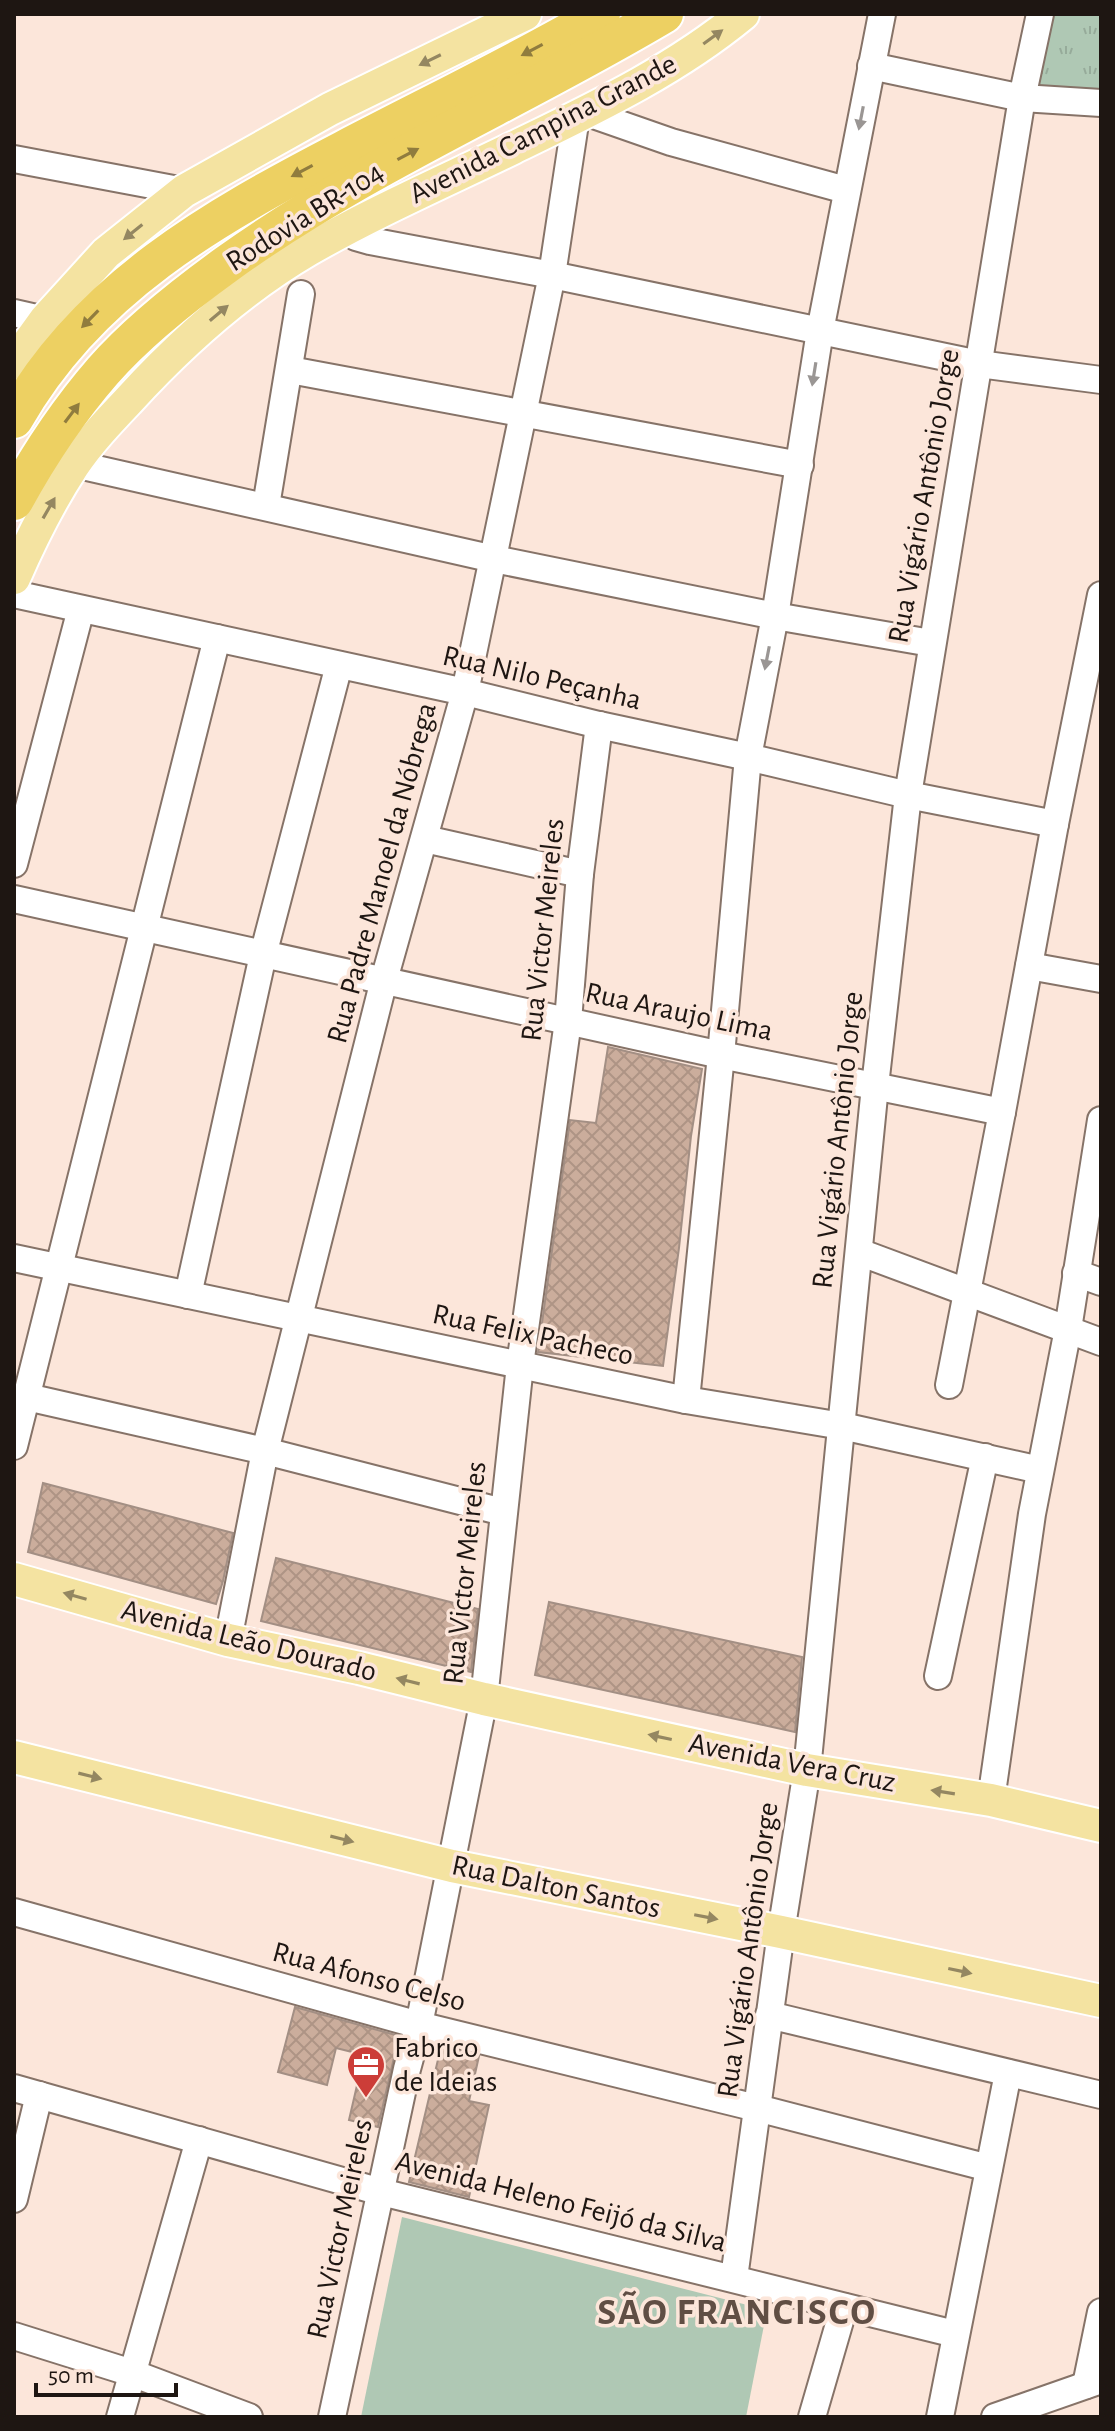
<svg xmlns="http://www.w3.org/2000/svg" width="1115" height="2431" font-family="'Alegreya Sans',sans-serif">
  <defs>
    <pattern id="park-tufts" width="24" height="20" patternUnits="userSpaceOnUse" patternTransform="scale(2)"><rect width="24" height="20" fill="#afc8b4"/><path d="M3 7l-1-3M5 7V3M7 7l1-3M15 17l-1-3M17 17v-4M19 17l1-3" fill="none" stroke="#96ab9a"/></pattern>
    <pattern id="building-cross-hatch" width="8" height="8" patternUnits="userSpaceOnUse" patternTransform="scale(2)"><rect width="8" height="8" fill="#cbad9c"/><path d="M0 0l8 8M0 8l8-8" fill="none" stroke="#ae9485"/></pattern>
  </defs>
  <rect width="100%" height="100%" fill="#fce6da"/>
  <polygon fill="url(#park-tufts)" points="1047,14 1101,14 1101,95 1030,92"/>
  <polygon fill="#afc8b4" points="402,2217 767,2310 746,2417 361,2417"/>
  <g fill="url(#building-cross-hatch)" stroke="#a38f84" stroke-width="2">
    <polygon points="608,1047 702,1069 691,1136 679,1248 663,1366 538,1352 570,1120 596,1123"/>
    <polygon points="43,1483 233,1533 223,1581 216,1604 28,1552"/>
    <polygon points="276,1558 478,1609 471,1672 261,1621"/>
    <polygon points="549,1602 802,1657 795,1732 535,1675"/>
    <polygon points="295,2007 399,2036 378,2127 349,2120 364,2055 336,2048 327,2085 278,2072"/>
    <polygon points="441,2047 479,2056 469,2101 489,2105 469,2197 409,2182"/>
  </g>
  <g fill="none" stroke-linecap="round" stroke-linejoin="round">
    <g stroke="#867368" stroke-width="30">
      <g id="minor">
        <polyline points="871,66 1022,98 1101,103"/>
        <polyline points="585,112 671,142 846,190"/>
        <polyline points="14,159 184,191"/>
        <polyline points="347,229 356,237 370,241 552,275 979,364 1101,380"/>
        <polyline points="14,313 45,320"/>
        <polyline points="290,370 800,465"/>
        <polyline points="74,464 494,559 775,616 931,643"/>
        <polyline points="266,506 301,294"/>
        <polyline points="14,594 465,692 599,725 748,757 908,795 1055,824"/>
        <polyline points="425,839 580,874"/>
        <polyline points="14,864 81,609"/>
        <polyline points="14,899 721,1055 1002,1112"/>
        <polyline points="1029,966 1101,979"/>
        <polyline points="859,1252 1101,1342"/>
        <polyline points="14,1258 686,1400 842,1426 1040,1470"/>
        <polyline points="1076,1273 1101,1282"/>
        <polyline points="188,1295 263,955 339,665"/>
        <polyline points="949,1385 1002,1112 1055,824 1101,595"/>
        <polyline points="27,1397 265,1451 503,1512"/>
        <polyline points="686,1400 721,1055 748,757 775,616 820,331 882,14"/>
        <path d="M14 1446C84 1177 148 907 217 638"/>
        <polyline points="228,1640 265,1451 384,980 465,692 552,275 576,117"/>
        <polyline points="938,1676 985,1457"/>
        <polyline points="991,1800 1032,1514 1068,1329 1101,1120"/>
        <polyline points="14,1912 419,2025 757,2108 989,2168"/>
        <polyline points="769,2015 1101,2095"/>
        <polyline points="14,2088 381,2192 955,2334"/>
        <polyline points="14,2199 39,2095"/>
        <polyline points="734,2278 781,1932 807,1770 875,1086 908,795 1022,98 1040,14"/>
        <polyline points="14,2336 132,2373 249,2417"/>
        <polyline points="1086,2385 1101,2312"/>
        <polyline points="120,2417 199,2140"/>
        <polyline points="332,2417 407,2069 419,2025 484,1699 520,1365 568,1021 580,874 599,725"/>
        <polyline points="812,2417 844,2307"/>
        <polyline points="940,2417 1008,2073"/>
        <polyline points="995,2417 1101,2380"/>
      </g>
    </g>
    <g stroke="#fff" stroke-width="36">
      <g id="major">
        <polyline points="14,363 45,320 106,253 184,191 330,109 525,14"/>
        <path d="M14 578C31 539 50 501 73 466 89 442 109 421 128 401 181 343 240 290 308 250 374 212 445 181 513 148 593 109 674 71 743 14"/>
        <polyline points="14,1579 228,1640 359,1668 484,1699 807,1770 991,1800 1101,1826"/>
        <polyline points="14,1757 452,1866 781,1932 1101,2001"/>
      </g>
    </g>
    <g stroke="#fff" stroke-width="42">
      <g id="highway">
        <path d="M14 419C88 288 214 217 343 150 429 105 517 63 601 14"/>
        <path d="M14 501C38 457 70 409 103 371 138 331 184 295 227 264 363 166 520 100 664 14"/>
      </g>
    </g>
    <use href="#minor" stroke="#fff" stroke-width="26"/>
    <use href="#major" stroke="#f4e3a1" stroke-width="32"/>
    <use href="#highway" stroke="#edd062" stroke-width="38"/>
  </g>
  <defs><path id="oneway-solid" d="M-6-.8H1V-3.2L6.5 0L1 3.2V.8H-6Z" transform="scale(2)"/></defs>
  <g fill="#948761">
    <use href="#oneway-solid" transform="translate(713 37) rotate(-36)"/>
    <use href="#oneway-solid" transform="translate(430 60) rotate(154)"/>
    <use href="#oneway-solid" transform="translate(133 232) rotate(141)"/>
    <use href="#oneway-solid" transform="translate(219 313) rotate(-40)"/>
    <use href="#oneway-solid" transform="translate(49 508) rotate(-60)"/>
    <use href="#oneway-solid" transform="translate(75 1596) rotate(-164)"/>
    <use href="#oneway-solid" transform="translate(408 1681) rotate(-166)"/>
    <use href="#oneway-solid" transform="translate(660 1737) rotate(-168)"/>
    <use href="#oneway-solid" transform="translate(90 1776) rotate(14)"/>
    <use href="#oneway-solid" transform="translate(943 1792) rotate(-171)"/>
    <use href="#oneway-solid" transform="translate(342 1839) rotate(14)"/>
    <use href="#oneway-solid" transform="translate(706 1917) rotate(11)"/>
    <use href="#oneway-solid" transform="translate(960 1971) rotate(12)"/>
  </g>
  <g fill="#907c3e">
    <use href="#oneway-solid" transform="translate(532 50) rotate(152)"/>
    <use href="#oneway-solid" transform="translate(408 154) rotate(-28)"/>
    <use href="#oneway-solid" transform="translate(302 171) rotate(152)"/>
    <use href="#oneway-solid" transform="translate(90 319) rotate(134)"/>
    <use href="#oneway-solid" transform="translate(72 413) rotate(-53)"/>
  </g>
  <g fill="#9a9694">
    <use href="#oneway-solid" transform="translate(861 118) rotate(101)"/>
    <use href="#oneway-solid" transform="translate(814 374) rotate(99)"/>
    <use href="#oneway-solid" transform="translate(767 658) rotate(101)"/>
  </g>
  <defs>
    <g id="office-pin" transform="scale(2)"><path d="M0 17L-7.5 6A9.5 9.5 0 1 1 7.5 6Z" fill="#cc3d38" stroke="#fce6da"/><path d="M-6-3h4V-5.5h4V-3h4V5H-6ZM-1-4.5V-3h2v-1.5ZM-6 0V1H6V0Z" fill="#fff"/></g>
  </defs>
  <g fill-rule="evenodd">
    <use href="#office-pin" x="366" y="2065"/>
  </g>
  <g text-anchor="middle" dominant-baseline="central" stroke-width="7" stroke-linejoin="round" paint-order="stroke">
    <g font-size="30" fill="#1e1612" stroke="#fce6da">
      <text transform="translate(543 129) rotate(-27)">Avenida Campina Grande</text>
      <text transform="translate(305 217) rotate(-32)">Rodovia BR-104</text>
      <text transform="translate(924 496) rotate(-80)">Rua Vigário Antônio Jorge</text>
      <text transform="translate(542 678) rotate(13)">Rua Nilo Peçanha</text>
      <text transform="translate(382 873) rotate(-75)">Rua Padre Manoel da Nóbrega</text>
      <text transform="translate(543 930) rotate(-84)">Rua Victor Meireles</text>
      <text transform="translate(679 1012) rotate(12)">Rua Araujo Lima</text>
      <text transform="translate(838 1140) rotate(-84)">Rua Vigário Antônio Jorge</text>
      <text transform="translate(533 1335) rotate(12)">Rua Felix Pacheco</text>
      <text transform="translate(465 1573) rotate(-84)">Rua Victor Meireles</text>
      <text transform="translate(249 1641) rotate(14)">Avenida Leão Dourado</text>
      <text transform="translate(792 1763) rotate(11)">Avenida Vera Cruz</text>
      <text transform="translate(556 1887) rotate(12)">Rua Dalton Santos</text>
      <text transform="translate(748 1950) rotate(-82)">Rua Vigário Antônio Jorge</text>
      <text transform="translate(369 1977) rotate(15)">Rua Afonso Celso</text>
      <text transform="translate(561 2202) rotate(14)">Avenida Heleno Feijó da Silva</text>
      <text transform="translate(340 2229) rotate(-78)">Rua Victor Meireles</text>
    </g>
    <g font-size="30" fill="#1e1612" stroke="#fce6da" text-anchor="start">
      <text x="394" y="2048">Fabrico<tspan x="394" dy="34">de Ideias</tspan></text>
    </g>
    <g font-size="38" font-weight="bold" letter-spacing="2" fill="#604e44" stroke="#fce6da">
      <text x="737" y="2313">SÃO FRANCISCO</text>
    </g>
  </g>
  <rect width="1115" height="2431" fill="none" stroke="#1e1612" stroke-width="32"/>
  <path d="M36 2383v12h140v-12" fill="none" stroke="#1e1612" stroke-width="4"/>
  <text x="48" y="2383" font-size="24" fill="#1e1612" stroke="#fce6da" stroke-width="6" paint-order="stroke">50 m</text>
</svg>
